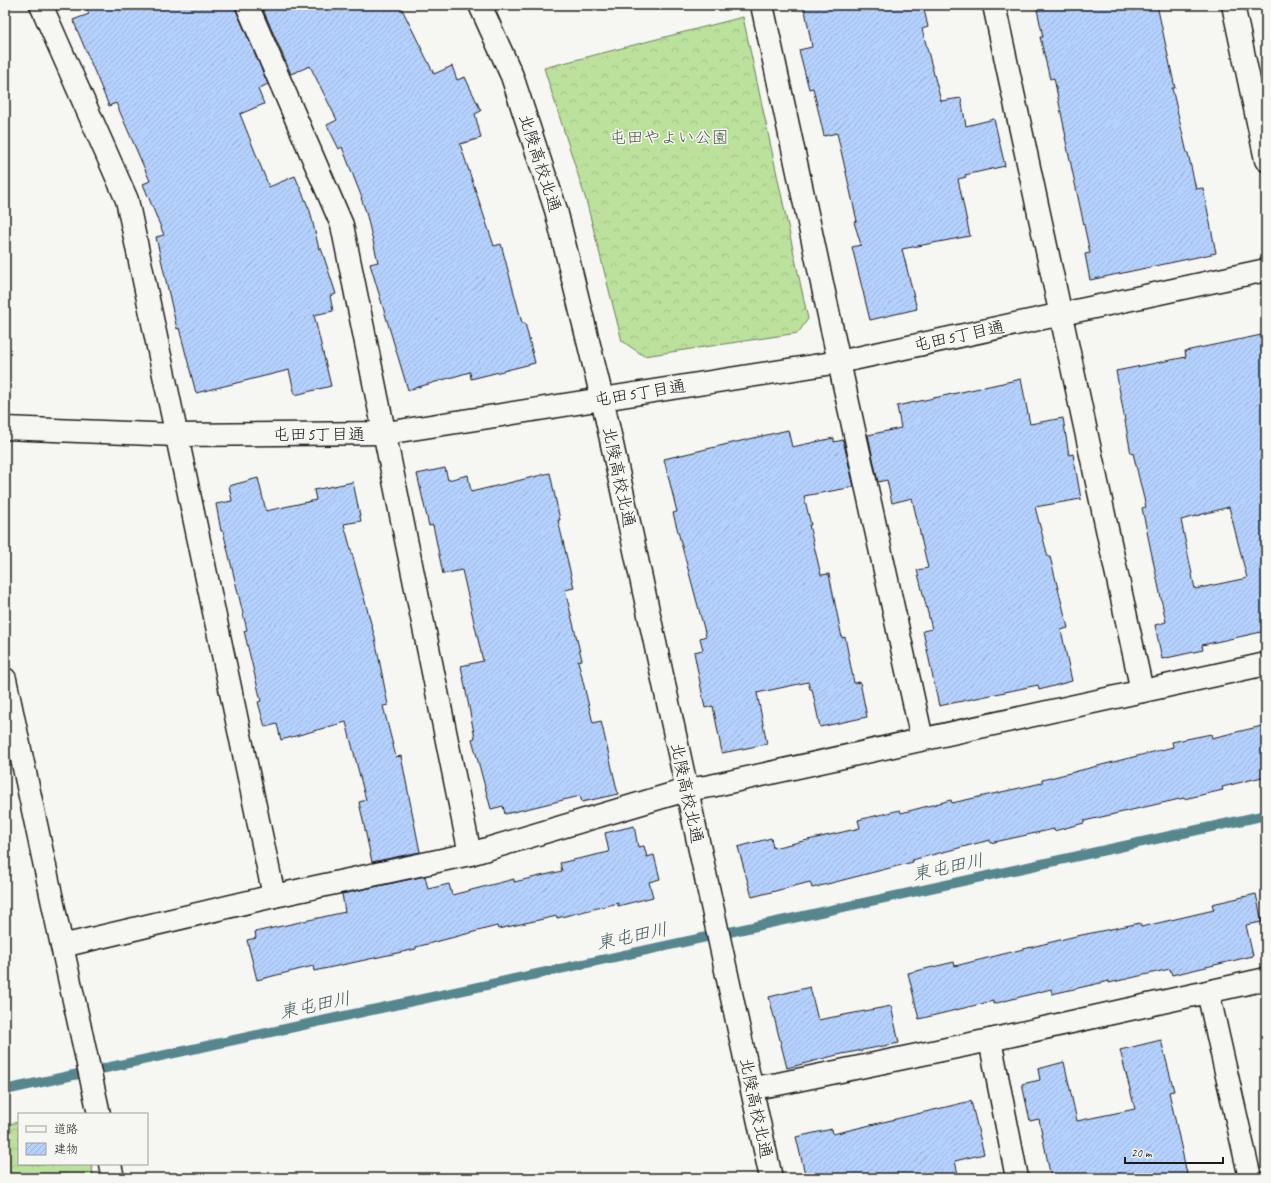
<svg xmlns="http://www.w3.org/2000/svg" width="1271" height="1183" font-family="Caveat,'Klee One',sans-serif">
  <defs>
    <pattern id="forest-crowns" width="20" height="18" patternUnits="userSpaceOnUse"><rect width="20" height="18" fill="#bbe19c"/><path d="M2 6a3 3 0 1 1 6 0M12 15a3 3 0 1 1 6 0" fill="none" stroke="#a0c086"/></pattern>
    <pattern id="building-hatch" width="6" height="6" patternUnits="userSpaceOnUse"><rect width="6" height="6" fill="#b5d1fe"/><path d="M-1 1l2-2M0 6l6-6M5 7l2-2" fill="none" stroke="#9bb3d9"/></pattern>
  </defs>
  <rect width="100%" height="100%" fill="#f6f6f2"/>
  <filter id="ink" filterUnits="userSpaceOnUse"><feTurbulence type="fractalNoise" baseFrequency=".025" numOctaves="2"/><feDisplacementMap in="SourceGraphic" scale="8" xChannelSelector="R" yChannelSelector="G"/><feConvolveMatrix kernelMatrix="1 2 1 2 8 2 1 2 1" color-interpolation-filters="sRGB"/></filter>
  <g filter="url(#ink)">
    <g fill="url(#forest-crowns)" stroke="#6c7e5c">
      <polygon points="743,17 808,319 798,333 644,356 622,341 586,200 544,68"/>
      <polygon points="19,1122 19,1164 91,1164 94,1178 5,1178 5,1125"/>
    </g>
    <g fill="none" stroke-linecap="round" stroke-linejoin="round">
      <polyline stroke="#57878f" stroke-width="10" points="5,1090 1266,815"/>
    </g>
    <g fill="url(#building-hatch)" stroke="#1c1c1c" fill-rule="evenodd">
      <polygon points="85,5 235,5 236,10 268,84 258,89 264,104 240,114 269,187 295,176 310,211 319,249 321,248 336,294 330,296 333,311 314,315 331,386 295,395 289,370 196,393 179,328 177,329 156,237 164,235 143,184 150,181 116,103 109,106 73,20 89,14"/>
      <polygon points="261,5 400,5 434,74 452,66 457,80 465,77 481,111 475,114 481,138 460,144 494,246 501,244 522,323 525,323 535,363 471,379 470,372 408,390 370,264 378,262 366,212 361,198 362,198 342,147 339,149 327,125 337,120 310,66 291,74"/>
      <polygon points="804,5 923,5 928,27 922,29 941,101 961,98 966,126 994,119 1005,166 965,175 966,177 958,179 970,236 902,249 917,309 870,320 852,247 861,245 854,222 857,221 837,133 824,136 813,88 809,89 799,50 812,47"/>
      <polygon points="1036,5 1157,5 1175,88 1172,88 1187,153 1188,153 1196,189 1203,188 1216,253 1090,280 1085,254 1090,253 1065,137 1066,137 1054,78 1050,79 1040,37 1043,37"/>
      <path d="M1266 334V631L1202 645 1203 650 1162 659 1155 625 1166 622 1142 508 1146 507 1133 453 1131 454 1116 371 1186 357 1185 351ZM1229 507 1247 578 1195 589 1181 520Z"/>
      <polygon points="1021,379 1030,424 1063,418 1069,455 1073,454 1081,499 1035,507 1048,557 1050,557 1068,628 1061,630 1072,681 1039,690 1038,685 939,706 923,631 932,629 917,570 928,568 912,498 892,503 887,480 878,482 868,435 901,428 897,406"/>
      <polygon points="788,430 792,447 834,438 834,442 843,440 854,487 804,496 811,525 809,525 821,575 829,574 842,638 845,637 854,683 860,682 867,717 820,727 812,689 810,689 808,682 757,693 767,744 722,753 713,706 705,708 694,652 703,650 700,638 706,636 673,513 677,512 664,459"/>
      <polygon points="445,468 448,480 468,475 471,492 550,473 560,520 558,520 574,588 565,590 582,660 578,661 593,723 601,721 618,794 582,802 580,796 505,814 503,806 491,809 472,739 475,738 461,666 483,661 462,570 443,574 433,525 429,526 417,474"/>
      <polygon points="258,478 266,511 316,500 314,490 353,482 361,521 344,524 375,638 388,705 383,706 396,757 401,756 420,852 372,862 359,802 366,800 346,722 281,740 277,724 265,727 258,702 261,701 244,631 247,630 223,531 221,531 216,504 232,501 229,486"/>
      <polygon points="1266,725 1266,776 1222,787 1223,790 1184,799 1184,798 1084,821 1084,823 1054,831 1054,829 990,843 990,840 912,860 913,862 812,888 810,882 752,897 738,847 771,838 773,848 860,828 858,820 900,810 901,813 951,800 952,803 1042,783 1042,780 1173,747 1172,742 1211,734 1212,738"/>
      <polygon points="634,826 638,847 644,846 647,857 654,855 660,879 649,882 653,897 618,906 618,903 557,918 557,916 498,929 497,926 416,947 416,949 314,971 313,966 257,980 247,940 256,938 255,932 345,912 342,894 425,876 428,889 449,884 452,895 514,879 514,882 562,871 560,863 609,852 605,833"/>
      <polygon points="1256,894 1262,922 1246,925 1253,956 1172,975 1170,969 1109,983 1109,981 1052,994 1051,989 993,1004 993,1001 919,1019 908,973 954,962 955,966 1072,937 1140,923 1141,927 1214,910 1212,904"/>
      <polygon points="810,987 818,1020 891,1006 899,1043 837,1055 787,1068 769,997"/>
      <polygon points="1161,1040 1174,1091 1169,1092 1188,1178 1051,1178 1039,1119 1030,1121 1022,1084 1040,1080 1038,1069 1064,1062 1077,1121 1135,1109 1120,1050"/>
      <polygon points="971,1101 984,1154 955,1161 959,1178 806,1178 796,1137 832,1129 833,1134"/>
    </g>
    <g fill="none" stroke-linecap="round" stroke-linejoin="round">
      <g stroke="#1c1c1c" stroke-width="25">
        <g id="minor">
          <polyline points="41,5 127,200 274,896"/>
          <polyline points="247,5 342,225 470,854"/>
          <polyline points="480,5 512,76 556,210 602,398 771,1178"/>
          <polyline points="762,5 839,362 922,739"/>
          <polyline points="994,5 1142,691"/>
          <polyline points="1233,5 1266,160"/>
          <polyline points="5,428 176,435 386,433 839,362 1266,270"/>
          <polyline points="5,679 62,946 99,1114"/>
          <polyline points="62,946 274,896 470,854 686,790 711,786 1266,664"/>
          <polyline points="1208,992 1250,1178"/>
          <polyline points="990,1040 1017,1178"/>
          <polyline points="752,1088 778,1084 990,1040 1266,979"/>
          <polyline points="110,1164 113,1178"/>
        </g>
      </g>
      <use href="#minor" stroke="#f6f6f2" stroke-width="22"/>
    </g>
  </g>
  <g text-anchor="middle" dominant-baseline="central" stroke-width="3" stroke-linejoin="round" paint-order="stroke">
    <g font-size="17" fill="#4c5742" stroke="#f6f6f2">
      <text x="669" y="137">屯田やよい公園</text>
    </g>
    <g font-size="17" fill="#1c1c1c" stroke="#f6f6f2">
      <text transform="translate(540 163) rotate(72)">北陵高校北通</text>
      <text transform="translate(959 336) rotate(-12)">屯田5丁目通</text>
      <text transform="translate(640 393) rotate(-9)">屯田5丁目通</text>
      <text x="319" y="434">屯田5丁目通</text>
      <text transform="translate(619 477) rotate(78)">北陵高校北通</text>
      <text transform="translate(687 793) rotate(78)">北陵高校北通</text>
      <text transform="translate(756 1108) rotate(78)">北陵高校北通</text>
    </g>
    <g font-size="18" font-style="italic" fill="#3f5a5f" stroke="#f6f6f2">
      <text transform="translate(948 867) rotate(-12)">東屯田川</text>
      <text transform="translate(632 936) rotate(-12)">東屯田川</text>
      <text transform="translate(315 1005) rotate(-12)">東屯田川</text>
    </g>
  </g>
  <rect width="1271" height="1183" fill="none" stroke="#f6f6f2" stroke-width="20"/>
  <rect x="10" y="10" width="1251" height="1163" fill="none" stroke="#1c1c1c" stroke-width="1.5" filter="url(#ink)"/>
  <rect x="18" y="1113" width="130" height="52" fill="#f6f6f2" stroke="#9f9f9c"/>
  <rect x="26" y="1126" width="20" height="6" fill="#f6f6f2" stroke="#9f9f9c"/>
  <text x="54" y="1133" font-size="12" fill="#1c1c1c">道路</text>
  <rect x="26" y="1143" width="20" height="12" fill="url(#building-hatch)" stroke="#9f9f9c"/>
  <text x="54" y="1153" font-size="12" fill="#1c1c1c">建物</text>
  <path d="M1125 1157v6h98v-6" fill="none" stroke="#1c1c1c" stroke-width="2"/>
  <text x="1131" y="1157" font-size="12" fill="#1c1c1c" stroke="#f6f6f2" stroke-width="3" paint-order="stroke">20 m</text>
</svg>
